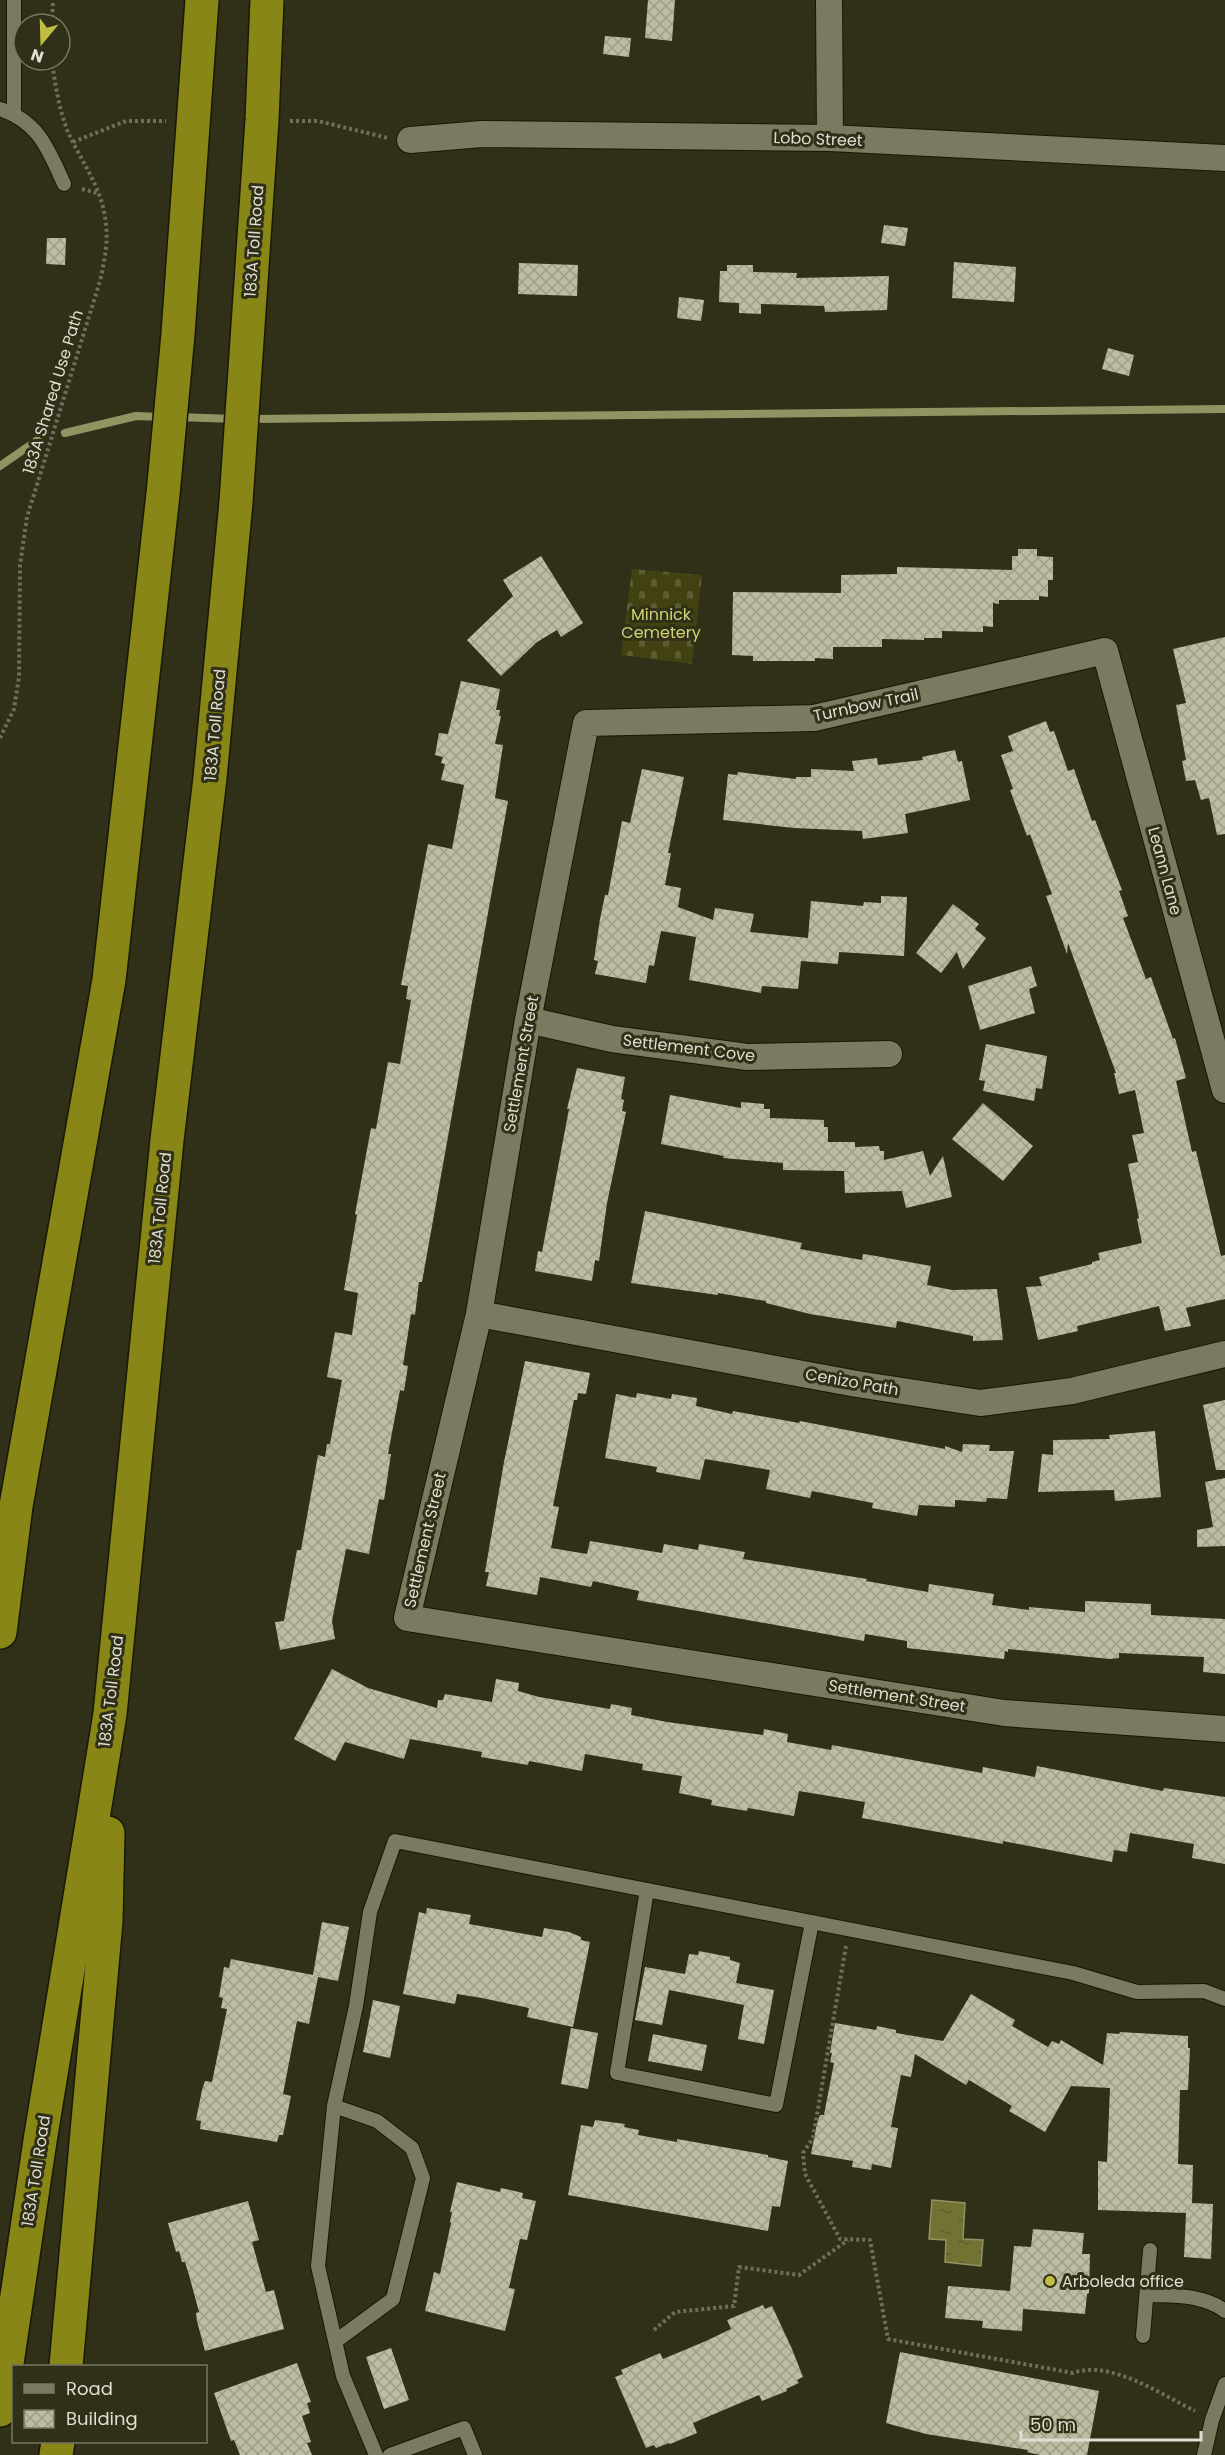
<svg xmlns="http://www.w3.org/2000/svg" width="1225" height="2455" font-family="Poppins,sans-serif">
  <defs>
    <pattern id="cemetery-stones" width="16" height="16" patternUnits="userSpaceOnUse" patternTransform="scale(1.5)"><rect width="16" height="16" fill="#414112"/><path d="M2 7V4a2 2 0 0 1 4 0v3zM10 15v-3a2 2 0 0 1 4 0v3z" fill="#5c5c33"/></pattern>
    <pattern id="water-ripples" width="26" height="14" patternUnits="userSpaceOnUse" patternTransform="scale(1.5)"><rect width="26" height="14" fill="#727233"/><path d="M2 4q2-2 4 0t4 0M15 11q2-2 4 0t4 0" fill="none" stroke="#5d5d38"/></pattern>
    <pattern id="building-cross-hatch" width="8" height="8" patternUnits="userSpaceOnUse" patternTransform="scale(1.5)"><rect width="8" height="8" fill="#bbbca1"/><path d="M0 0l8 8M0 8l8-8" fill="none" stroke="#9d9e88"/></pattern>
  </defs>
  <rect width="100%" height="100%" fill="#303019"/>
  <polygon fill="url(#cemetery-stones)" points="632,569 702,575 692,664 621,655"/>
  <polygon fill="url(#water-ripples)" stroke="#929362" stroke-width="1.5" points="932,2200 965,2203 963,2239 983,2240 981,2266 945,2262 946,2240 929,2239"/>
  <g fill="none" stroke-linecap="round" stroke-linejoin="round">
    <g stroke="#929362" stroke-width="8">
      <polyline points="177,417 234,419"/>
      <polyline points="249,419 1225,409"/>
      <polyline points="65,433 136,416 162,417"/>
      <polyline points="0,466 39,439"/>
    </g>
  </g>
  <g fill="url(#building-cross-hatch)">
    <polygon points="648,0 675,0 672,41 645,38"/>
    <polygon points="605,36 631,38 629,57 603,54"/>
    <polygon points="884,225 908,228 905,246 881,243"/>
    <polygon points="47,238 66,238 65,265 46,264"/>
    <polygon points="954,262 1016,267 1014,302 952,298"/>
    <polygon points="519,263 578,265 577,296 518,294"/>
    <polygon points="727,265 753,265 753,272 797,273 796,278 889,276 887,310 825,312 824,306 761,304 761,314 739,313 739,303 719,302 720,271 727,271"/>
    <polygon points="679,297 704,300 701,321 677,318"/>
    <polygon points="1108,348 1134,355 1129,376 1102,369"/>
    <polygon points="1018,549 1037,549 1037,556 1053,557 1053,580 1048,580 1048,597 1039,596 1039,600 999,600 999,604 993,603 993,627 983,626 983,632 942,631 942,638 924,638 924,640 882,639 882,647 833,647 833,659 815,658 815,661 753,661 753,656 732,655 733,592 841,593 841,575 897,574 897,567 1012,570 1012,556 1018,556"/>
    <polygon points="541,556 583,623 561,637 557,630 537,642 501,676 467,640 513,596 503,580"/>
    <polygon points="1225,637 1225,834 1217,835 1209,798 1201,800 1195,780 1186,781 1182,761 1186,760 1176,705 1186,703 1173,649"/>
    <polygon points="461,681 500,689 496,710 500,710 499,716 501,716 495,744 503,745 495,798 508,801 422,1282 419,1282 415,1315 411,1314 403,1365 408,1366 404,1391 400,1390 388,1454 391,1454 384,1500 379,1499 369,1554 346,1549 332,1621 335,1639 280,1650 275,1622 284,1621 297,1550 301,1550 318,1455 325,1457 327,1444 330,1444 342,1380 327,1377 335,1332 352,1335 358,1293 344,1290 357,1215 355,1214 371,1128 376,1129 388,1062 400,1064 411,1000 406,999 408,986 401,985 428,844 452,849 464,785 441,780 445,764 441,763 443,757 435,755 439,733 448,734"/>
    <polygon points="1046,721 1050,732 1054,731 1068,771 1074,769 1092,821 1095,820 1122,890 1119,891 1128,916 1123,918 1146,979 1151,977 1173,1039 1175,1038 1186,1078 1176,1081 1192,1152 1196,1151 1221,1256 1225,1255 1225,1299 1186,1308 1191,1326 1165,1331 1159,1306 1077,1326 1078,1331 1038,1340 1026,1287 1042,1286 1039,1277 1092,1264 1092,1262 1100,1260 1098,1253 1142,1243 1137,1219 1139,1218 1128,1164 1138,1162 1132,1135 1144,1133 1135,1090 1119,1094 1114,1073 1116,1073 1068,943 1067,954 1046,896 1052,894 1030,834 1027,836 1010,790 1013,789 1001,755 1013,751 1008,736"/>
    <polygon points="955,750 958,762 962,761 970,800 905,814 908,833 863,839 862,831 794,828 723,820 728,774 737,775 738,772 796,779 796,777 811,777 811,769 854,771 852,761 877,758 878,765 923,760 922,757"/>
    <polygon points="642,769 684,777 668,853 671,853 665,885 681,888 678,907 713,920 715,908 754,914 750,932 808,938 811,901 863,906 864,902 881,903 881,896 907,897 904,956 839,952 838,964 801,961 798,989 762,986 761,993 689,980 696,937 661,931 654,966 649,965 646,983 595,974 598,961 594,960 600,919 605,895 608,895 622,821 630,823"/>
    <polygon points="953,904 979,924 975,929 986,938 963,969 957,952 941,973 916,953"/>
    <polygon points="1031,966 1037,986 1029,989 1035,1013 980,1030 968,986"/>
    <polygon points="986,1044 1047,1056 1042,1089 1036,1088 1034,1101 983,1091 985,1081 979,1080"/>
    <polygon points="577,1068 625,1077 621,1099 624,1100 622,1111 626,1112 607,1203 599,1261 595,1260 592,1281 535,1271 538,1251 542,1252 569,1109 567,1109"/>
    <polygon points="670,1095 741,1108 741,1102 764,1104 764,1109 770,1109 770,1118 824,1120 824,1127 828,1127 828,1142 855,1142 855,1147 879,1146 880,1151 884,1151 884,1160 923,1151 930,1176 943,1156 952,1197 906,1208 902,1191 845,1193 844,1171 783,1170 783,1163 723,1158 724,1156 661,1144"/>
    <polygon points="983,1103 1033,1146 1003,1181 952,1139"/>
    <polygon points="645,1211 802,1243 800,1249 862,1260 863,1254 876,1256 931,1266 927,1285 952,1290 997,1289 1003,1340 973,1341 973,1336 897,1321 896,1328 810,1314 766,1303 766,1301 718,1293 718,1295 631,1283"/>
    <polygon points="525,1361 590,1373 586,1394 578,1393 577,1400 574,1400 553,1506 559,1507 551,1548 587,1554 590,1541 662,1553 664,1544 698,1550 699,1544 745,1552 743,1559 867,1579 866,1581 928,1592 929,1584 994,1594 992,1605 1029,1610 1029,1607 1085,1612 1085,1601 1151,1604 1151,1615 1225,1619 1225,1674 1203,1672 1204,1657 1119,1653 1119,1658 1110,1659 1008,1649 1008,1652 1005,1651 1004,1659 907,1648 907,1641 865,1634 864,1641 637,1600 639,1591 593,1581 591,1587 540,1577 537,1595 486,1586 489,1572 485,1572 504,1462"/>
    <polygon points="637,1393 671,1399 672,1394 697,1398 696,1406 732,1414 733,1411 799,1423 800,1421 945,1449 945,1446 962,1452 963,1444 990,1445 989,1451 1014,1451 1007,1499 987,1498 986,1502 955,1500 955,1507 919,1505 917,1516 872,1508 873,1503 812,1491 810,1498 766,1489 770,1470 705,1459 700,1480 656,1472 657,1467 605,1458 616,1394 636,1398"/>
    <polygon points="1225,1400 1225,1470 1216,1470 1203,1405"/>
    <polygon points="1155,1431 1161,1497 1115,1501 1114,1490 1038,1492 1042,1454 1053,1455 1053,1440 1110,1439 1109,1435"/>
    <polygon points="1225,1478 1225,1546 1197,1547 1197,1530 1213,1527 1205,1482"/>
    <polygon points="332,1669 368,1688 437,1708 438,1700 443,1700 445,1694 492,1702 496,1679 519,1683 518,1691 539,1697 610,1709 611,1704 632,1708 631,1715 667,1722 763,1735 764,1729 788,1734 787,1742 831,1750 832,1745 982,1773 983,1767 1035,1777 1037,1766 1163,1791 1164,1788 1225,1797 1225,1864 1192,1858 1194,1844 1130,1833 1127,1852 1114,1850 1112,1862 1003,1841 1003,1844 862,1818 865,1802 799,1791 794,1816 748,1808 747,1811 711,1805 712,1800 679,1793 682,1776 642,1770 643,1764 585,1754 582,1771 529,1761 528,1765 481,1757 482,1752 410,1739 404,1759 345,1742 335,1761 294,1739"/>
    <polygon points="427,1908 471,1915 469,1924 542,1937 544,1928 569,1932 581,1937 581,1940 590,1942 573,2027 527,2017 529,2008 482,1998 457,1994 455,2004 403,1994 419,1912 426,1914"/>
    <polygon points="322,1922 349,1927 338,1981 318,1977 309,2024 297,2021 283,2094 291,2096 283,2135 279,2135 277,2142 200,2129 201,2121 196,2120 202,2090 205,2081 212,2082 227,2009 221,2008 223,1998 219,1997 224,1967 229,1968 231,1959 313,1975"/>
    <polygon points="699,1951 730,1957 730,1960 740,1963 736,1983 774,1990 764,2044 738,2039 744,2005 669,1990 662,2025 635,2020 645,1967 685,1974 689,1954 698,1955"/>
    <polygon points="971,1994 1015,2020 1012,2026 1048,2047 1052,2041 1059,2044 1061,2040 1103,2065 1107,2033 1119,2034 1120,2032 1188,2036 1188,2048 1190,2048 1188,2090 1180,2090 1178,2164 1193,2165 1192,2203 1213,2204 1211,2259 1184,2257 1186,2213 1098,2210 1098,2161 1107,2162 1110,2088 1071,2086 1045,2132 1009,2111 1012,2106 969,2080 966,2085 915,2054 911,2077 901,2075 891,2127 898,2128 891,2168 872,2164 871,2170 852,2167 853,2161 811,2154 817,2123 820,2115 824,2115 827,2099 834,2063 830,2062 832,2053 830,2053 835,2023 876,2030 877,2026 896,2030 896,2033 943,2041"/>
    <polygon points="373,2000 400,2006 390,2058 363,2052"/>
    <polygon points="571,2028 598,2033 588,2089 561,2084"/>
    <polygon points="653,2034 707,2045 702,2071 648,2061"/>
    <polygon points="595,2120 625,2124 624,2127 639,2130 638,2135 677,2142 677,2139 768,2155 768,2157 788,2161 780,2207 772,2206 768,2231 568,2195 581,2125 593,2127"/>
    <polygon points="457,2182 500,2192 501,2188 523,2193 522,2198 536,2201 527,2240 520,2239 509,2288 515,2289 505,2331 425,2311 434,2272 440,2274 451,2223 450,2222 452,2212 450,2212"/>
    <polygon points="248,2201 259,2240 252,2242 266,2292 274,2290 284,2329 205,2351 197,2321 196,2313 199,2312 189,2275 185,2262 182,2262 179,2251 176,2252 168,2223"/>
    <polygon points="1033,2229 1084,2233 1082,2254 1090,2254 1089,2293 1087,2294 1085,2314 1023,2309 1022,2331 982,2328 983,2321 945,2318 948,2286 1010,2291 1014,2246 1031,2247"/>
    <polygon points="763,2305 765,2309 772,2306 792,2349 803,2377 797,2380 799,2383 786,2389 787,2391 762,2401 759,2395 693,2423 697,2433 670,2444 669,2443 656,2448 654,2445 646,2448 615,2377 623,2374 621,2370 660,2353 663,2359 706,2341 731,2329 727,2320"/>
    <polygon points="391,2348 409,2400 384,2409 366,2357"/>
    <polygon points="900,2352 1099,2391 1087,2455 1040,2455 1027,2452 1028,2450 926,2434 886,2423"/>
    <polygon points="297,2363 311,2402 307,2403 310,2413 302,2416 311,2442 307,2443 312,2455 240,2455 234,2440 231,2441 214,2393"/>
  </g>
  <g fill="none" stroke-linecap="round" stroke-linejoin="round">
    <g stroke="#181803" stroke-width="16">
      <g id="service">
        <path d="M0 109C39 122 48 149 64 184"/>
        <polyline points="14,113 14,0"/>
        <polyline points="647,1890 617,2073 776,2105 812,1922"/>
        <polyline points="334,2106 377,2121 412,2148 423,2178 393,2299 336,2341"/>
        <path d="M1147 2295C1174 2296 1203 2294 1225 2311"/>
        <polyline points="1143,2336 1150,2250"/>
        <polyline points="376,2455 343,2376 318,2266 334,2106 356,2006 370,1912 395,1841 1073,1973 1137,1992 1204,1991 1225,1999"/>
        <polyline points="390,2455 464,2428 475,2455"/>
        <polyline points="1204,2455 1212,2420 1225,2384"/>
      </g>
    </g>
    <g stroke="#181803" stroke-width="28">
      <g id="minor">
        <polyline points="829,0 830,138"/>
        <polyline points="410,140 482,134 830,138 1225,158"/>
        <polyline points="528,1020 612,1039 747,1057 889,1054"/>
        <polyline points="1225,1090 1105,651 814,718 586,723 528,1020 479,1314 407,1618 1004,1713 1225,1729"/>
        <polyline points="479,1314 857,1384 980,1403 1072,1391 1225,1354"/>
      </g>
    </g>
    <g stroke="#181803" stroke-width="36">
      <g id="motorway">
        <polyline points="0,1632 16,1506 109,980 163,494"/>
        <polyline points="66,2366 106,1921 108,1833"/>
        <polyline points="0,2410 40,2141 110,1714 167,1140 210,778 236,502"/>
        <polyline points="56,2455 58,2442"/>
      </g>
    </g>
    <g stroke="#6e6e5b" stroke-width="4" stroke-dasharray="3 3" stroke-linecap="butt">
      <polyline points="52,24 53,0"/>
      <polyline points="290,121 318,121 388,138"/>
      <polyline points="73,142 126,121 166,121"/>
      <polyline points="82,189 97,193"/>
      <path d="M0 738 14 709 19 677 20 565 27 517 100 281C105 259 109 239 105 217 101 187 80 159 68 132 59 109 55 85 52 60"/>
      <path d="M846 1946 813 2138 803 2153 805 2174 840 2239 870 2240 888 2339 1073 2373C1110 2359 1162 2395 1195 2411"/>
      <polyline points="654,2330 675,2312 734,2306 739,2267 799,2275 848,2240"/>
    </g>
    <use href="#service" stroke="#797a60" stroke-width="14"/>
    <use href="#minor" stroke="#797a60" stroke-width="26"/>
    <use href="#motorway" stroke="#878616" stroke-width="33"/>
    <g stroke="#181803" stroke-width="36" stroke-linecap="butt">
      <g id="motorway-bridge">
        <polyline points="163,494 178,334 202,0"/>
        <polyline points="236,502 262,120 267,0"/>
      </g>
    </g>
    <use href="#motorway-bridge" stroke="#878616" stroke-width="33"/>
  </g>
  <circle fill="#bfbe42" stroke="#303019" stroke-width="2" cx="1050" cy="2281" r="6"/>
  <g text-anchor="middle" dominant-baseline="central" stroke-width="6" stroke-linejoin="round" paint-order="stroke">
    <g font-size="16" fill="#dedfd1" stroke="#303019">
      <text transform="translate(818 139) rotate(2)">Lobo Street</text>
      <text transform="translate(254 241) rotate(-86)">183A Toll Road</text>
      <text transform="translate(53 392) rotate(-73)">183A Shared Use Path</text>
      <text transform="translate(866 705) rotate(-12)">Turnbow Trail</text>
      <text transform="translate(215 725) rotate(-85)">183A Toll Road</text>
      <text transform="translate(1165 871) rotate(75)">Leann Lane</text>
      <text transform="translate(689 1048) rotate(7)">Settlement Cove</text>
      <text transform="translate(521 1064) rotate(-80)">Settlement Street</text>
      <text transform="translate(160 1208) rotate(-84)">183A Toll Road</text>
      <text transform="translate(852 1382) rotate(10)">Cenizo Path</text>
      <text transform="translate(425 1540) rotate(-77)">Settlement Street</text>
      <text transform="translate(111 1691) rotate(-83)">183A Toll Road</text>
      <text transform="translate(897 1696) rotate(9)">Settlement Street</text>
      <text transform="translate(36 2171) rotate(-81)">183A Toll Road</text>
    </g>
    <g font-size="16" fill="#d0d175" stroke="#303019">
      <text x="661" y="614">Minnick<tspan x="661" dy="18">Cemetery</tspan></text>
    </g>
    <g font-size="16" fill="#dedfd1" stroke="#303019" text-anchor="start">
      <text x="1062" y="2281">Arboleda office</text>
    </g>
  </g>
  <rect x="12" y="2365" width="195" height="78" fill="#303019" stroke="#767663" stroke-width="1.5"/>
  <rect x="24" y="2384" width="30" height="9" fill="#797a60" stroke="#767663" stroke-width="1.5"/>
  <text x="66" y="2395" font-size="18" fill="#dedfd1">Road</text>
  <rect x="24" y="2410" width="30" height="18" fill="url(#building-cross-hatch)" stroke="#767663" stroke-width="1.5"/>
  <text x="66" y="2425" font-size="18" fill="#dedfd1">Building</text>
  <g transform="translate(42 42) rotate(199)"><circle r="28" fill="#303019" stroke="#767663" stroke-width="1.5"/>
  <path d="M0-4.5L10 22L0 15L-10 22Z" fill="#bfbe42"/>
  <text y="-9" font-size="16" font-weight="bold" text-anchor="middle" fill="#dedfd1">N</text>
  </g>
  <path d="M1021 2431v9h180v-9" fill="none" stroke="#dedfd1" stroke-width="3"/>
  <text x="1030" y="2431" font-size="18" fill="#dedfd1" stroke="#303019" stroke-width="4.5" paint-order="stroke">50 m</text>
</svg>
